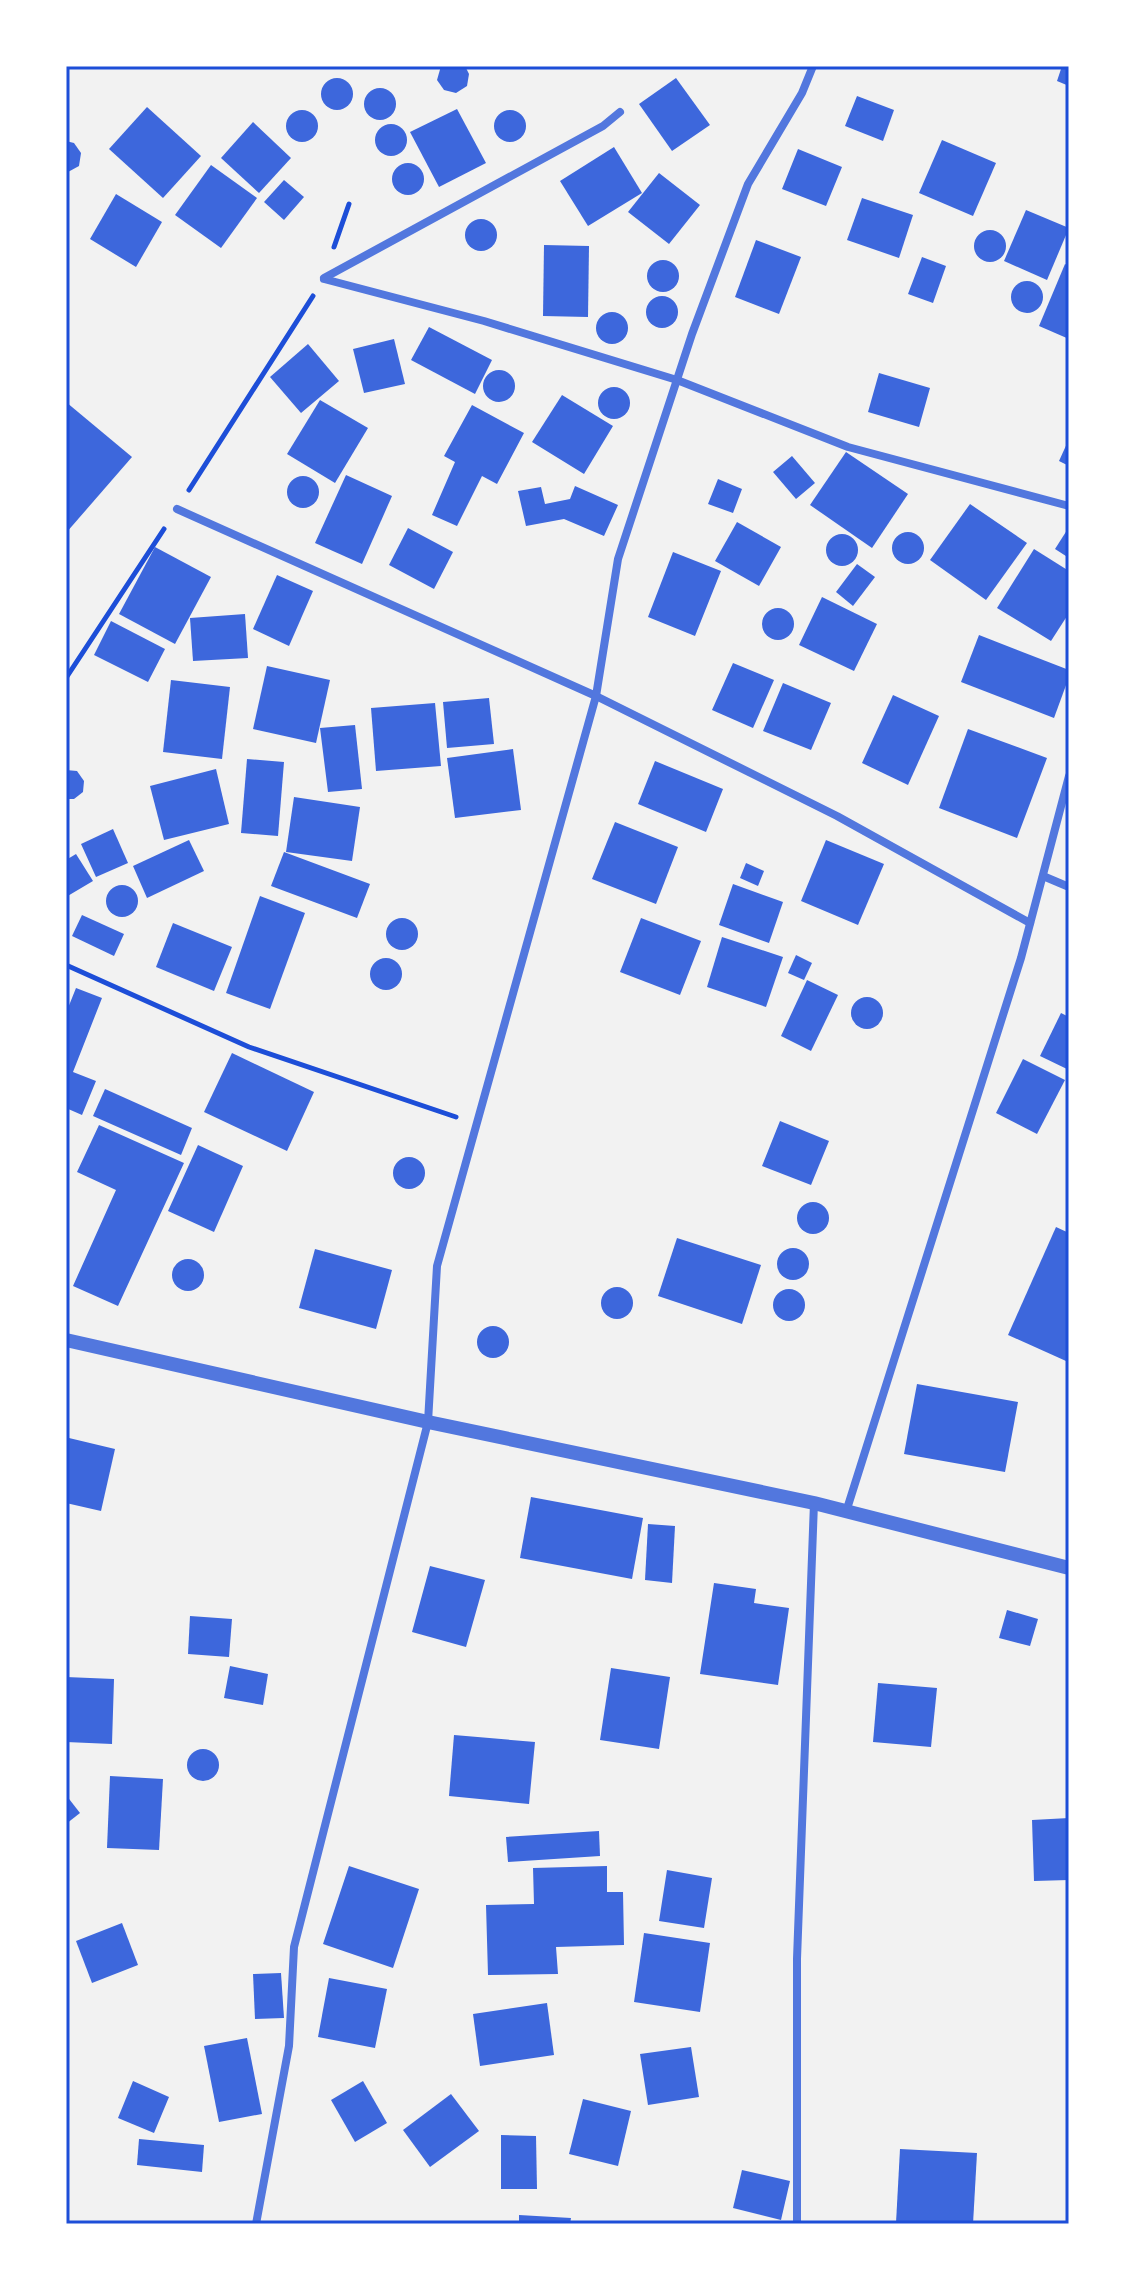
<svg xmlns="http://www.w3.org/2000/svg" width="1135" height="2290" font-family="Rubik,sans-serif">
  <rect width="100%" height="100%" fill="#f2f2f2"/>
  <g fill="#3d67dc">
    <polygon points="441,66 465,66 469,74 467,86 456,93 444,90 437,80"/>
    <polygon points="1062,66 1069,66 1069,86 1057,81"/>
    <polygon points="676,78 710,125 672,151 639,104"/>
    <circle cx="337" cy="94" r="16"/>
    <circle cx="380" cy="104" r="16"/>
    <polygon points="857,96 894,110 883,141 845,126"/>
    <polygon points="147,107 201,156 163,198 109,149"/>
    <polygon points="457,109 486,163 439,187 410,132"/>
    <circle cx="510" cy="126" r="16"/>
    <circle cx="302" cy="126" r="16"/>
    <polygon points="253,122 291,158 259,193 221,158"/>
    <circle cx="391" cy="140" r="16"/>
    <polygon points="942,140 996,163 973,216 919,193"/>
    <polygon points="66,141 74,143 81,153 79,166 68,172 66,172"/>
    <polygon points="614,147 642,193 588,226 560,181"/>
    <polygon points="798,149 842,167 826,206 782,189"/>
    <circle cx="408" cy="179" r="16"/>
    <polygon points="211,165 257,198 221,248 175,215"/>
    <polygon points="659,173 700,205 669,244 628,212"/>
    <polygon points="284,180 304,197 284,220 264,202"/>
    <polygon points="116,194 162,222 136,267 90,239"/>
    <polygon points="862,198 913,215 899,258 847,240"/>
    <polygon points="1026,210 1069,228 1047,280 1004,261"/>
    <circle cx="481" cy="235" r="16"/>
    <circle cx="990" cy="246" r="16"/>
    <polygon points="756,240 801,257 779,314 735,297"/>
    <polygon points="544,245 589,246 588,317 543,316"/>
    <polygon points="922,257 946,266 933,303 908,294"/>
    <circle cx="663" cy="276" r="16"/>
    <polygon points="1065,264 1069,266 1069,339 1039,326"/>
    <circle cx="1027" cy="297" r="16"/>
    <circle cx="662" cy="312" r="16"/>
    <circle cx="612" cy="328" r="16"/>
    <polygon points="429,327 492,360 475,394 411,360"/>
    <polygon points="394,339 405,384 364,393 353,349"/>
    <polygon points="308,344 339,381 301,413 270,377"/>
    <circle cx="499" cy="386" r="16"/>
    <polygon points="879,373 930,388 919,427 868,412"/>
    <circle cx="614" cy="403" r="16"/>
    <polygon points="562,395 613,426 584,474 532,442"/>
    <polygon points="320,400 368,428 335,483 287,454"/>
    <polygon points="66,402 132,457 66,533"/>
    <polygon points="472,405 524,433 497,484 482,476 457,526 432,515 455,462 444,456"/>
    <polygon points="1069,439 1069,466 1059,461"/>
    <polygon points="846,452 908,494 872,548 810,505"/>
    <polygon points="792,456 815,483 796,499 773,472"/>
    <polygon points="346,475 392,496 362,564 315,543"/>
    <circle cx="303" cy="492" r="16"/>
    <polygon points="718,479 742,489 733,513 708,504"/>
    <polygon points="575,486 618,505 604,536 564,519 526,526 518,491 541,487 545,504 570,499"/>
    <polygon points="970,504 1027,543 986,600 930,560"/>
    <polygon points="737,522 781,547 759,586 715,561"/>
    <polygon points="1069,527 1069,558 1055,549"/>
    <polygon points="408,528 453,552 434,589 389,565"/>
    <circle cx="908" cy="548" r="16"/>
    <circle cx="842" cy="550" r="16"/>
    <polygon points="155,547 211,577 175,644 119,614"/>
    <polygon points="1034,549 1069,571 1069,613 1051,641 997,608"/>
    <polygon points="673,552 721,571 695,636 648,617"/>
    <polygon points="857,564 875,577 853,606 836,592"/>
    <polygon points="277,575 313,591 289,646 253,629"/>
    <polygon points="822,597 877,624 854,671 799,645"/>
    <circle cx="778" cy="624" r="16"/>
    <polygon points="245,614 248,658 193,661 190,618"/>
    <polygon points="111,621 165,649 148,682 94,655"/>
    <polygon points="979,635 1069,670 1069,677 1054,718 961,682"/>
    <polygon points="733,663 774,680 753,728 712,710"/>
    <polygon points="267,666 330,680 316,743 253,729"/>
    <polygon points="171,680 230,687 222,759 163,752"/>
    <polygon points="783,683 831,703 811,750 763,731"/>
    <polygon points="893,695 939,716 908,785 862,763"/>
    <polygon points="489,698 494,744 447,748 443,702"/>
    <polygon points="435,703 441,766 376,771 371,708"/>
    <polygon points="355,725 362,789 328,792 320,728"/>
    <polygon points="968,729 1047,758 1017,838 939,808"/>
    <polygon points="513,749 521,810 455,818 447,758"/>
    <polygon points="247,759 284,762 278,836 241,833"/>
    <polygon points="655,761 723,789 706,832 638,804"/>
    <polygon points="216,769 229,824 164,840 150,786"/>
    <polygon points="66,770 77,771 84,781 83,792 74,799 66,799"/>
    <polygon points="294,797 360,807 352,861 286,852"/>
    <polygon points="615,822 678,847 656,904 592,879"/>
    <polygon points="113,829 128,863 96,877 81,844"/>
    <polygon points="189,840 204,871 147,898 133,866"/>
    <polygon points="826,840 884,864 858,925 801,901"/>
    <polygon points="284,852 370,884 357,918 271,886"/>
    <polygon points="76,854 93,881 66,897 66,860"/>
    <polygon points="746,863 764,871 758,886 740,878"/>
    <polygon points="733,884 783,902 769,943 719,925"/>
    <circle cx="122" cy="901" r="16"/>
    <polygon points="260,896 305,913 270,1009 226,993"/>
    <polygon points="82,915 124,934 114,956 72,936"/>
    <circle cx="402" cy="934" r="16"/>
    <polygon points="641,918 701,941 680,995 620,972"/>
    <polygon points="173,923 232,947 214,991 156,967"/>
    <polygon points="722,937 783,957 766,1007 707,987"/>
    <polygon points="796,955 812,963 804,980 788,973"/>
    <circle cx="386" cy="974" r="16"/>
    <polygon points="807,980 838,995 811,1051 781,1036"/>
    <polygon points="76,988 102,998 73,1072 96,1081 82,1115 66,1108 66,1013"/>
    <circle cx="867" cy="1013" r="16"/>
    <polygon points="1061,1013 1069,1017 1069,1070 1040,1056"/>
    <polygon points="232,1053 314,1092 287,1151 204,1112"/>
    <polygon points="1023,1059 1065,1080 1037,1134 996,1113"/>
    <polygon points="105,1089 192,1128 181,1155 93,1116"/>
    <polygon points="780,1121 829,1141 811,1185 762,1166"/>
    <polygon points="99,1125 184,1163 118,1306 73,1286 116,1190 77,1172"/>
    <polygon points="198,1145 243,1166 214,1232 168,1211"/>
    <circle cx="409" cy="1173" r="16"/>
    <circle cx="813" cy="1218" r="16"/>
    <polygon points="1056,1227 1069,1233 1069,1353 1066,1361 1008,1335"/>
    <polygon points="677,1238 761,1265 742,1324 658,1296"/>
    <circle cx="793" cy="1264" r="16"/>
    <polygon points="315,1249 392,1270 376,1329 299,1308"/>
    <circle cx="188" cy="1275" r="16"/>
    <circle cx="617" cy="1303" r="16"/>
    <circle cx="789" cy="1305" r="16"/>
    <circle cx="493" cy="1342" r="16"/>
    <polygon points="917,1384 1018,1402 1005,1472 904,1454"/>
    <polygon points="69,1438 115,1449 101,1511 66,1503 66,1450"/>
    <polygon points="531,1497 643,1518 632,1579 520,1558"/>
    <polygon points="648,1524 675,1526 672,1583 645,1580"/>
    <polygon points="430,1566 485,1580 466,1647 412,1632"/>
    <polygon points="714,1583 756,1589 754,1603 789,1608 778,1685 700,1674"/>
    <polygon points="1007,1610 1038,1619 1030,1646 999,1638"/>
    <polygon points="190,1616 232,1619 229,1657 188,1654"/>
    <polygon points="230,1666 268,1674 263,1705 224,1698"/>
    <polygon points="611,1668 670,1677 659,1749 600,1740"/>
    <polygon points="66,1677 114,1679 112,1744 66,1742"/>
    <polygon points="878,1683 937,1688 931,1747 873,1742"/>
    <polygon points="454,1735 535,1742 529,1804 449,1796"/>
    <circle cx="203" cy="1765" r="16"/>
    <polygon points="110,1776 163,1779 159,1850 107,1848"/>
    <polygon points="66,1795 80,1813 66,1824"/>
    <polygon points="1069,1818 1069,1880 1034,1881 1032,1820"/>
    <polygon points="599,1831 600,1856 508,1862 506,1837"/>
    <polygon points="349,1866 419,1889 393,1968 323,1944"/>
    <polygon points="607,1866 607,1892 623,1892 624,1945 556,1947 558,1974 488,1975 486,1905 534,1904 533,1868"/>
    <polygon points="667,1870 712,1878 704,1928 659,1921"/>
    <polygon points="122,1923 138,1965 92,1983 76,1941"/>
    <polygon points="644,1933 710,1943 700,2012 634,2002"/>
    <polygon points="281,1973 284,2018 255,2019 253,1974"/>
    <polygon points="329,1978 387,1989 375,2048 318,2037"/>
    <polygon points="547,2003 554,2055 480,2066 473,2014"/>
    <polygon points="247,2038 262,2114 219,2122 204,2046"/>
    <polygon points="691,2047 699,2097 648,2105 640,2054"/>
    <polygon points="133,2081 169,2097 154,2133 118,2118"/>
    <polygon points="363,2081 387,2123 355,2142 331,2100"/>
    <polygon points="451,2094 479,2131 430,2167 403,2130"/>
    <polygon points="583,2099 631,2111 618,2166 569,2154"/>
    <polygon points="501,2135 536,2136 537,2189 501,2189"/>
    <polygon points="139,2139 204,2145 202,2172 137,2165"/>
    <polygon points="900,2149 977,2153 973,2224 896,2223"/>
    <polygon points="742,2170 790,2181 781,2220 733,2208"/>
    <polygon points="519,2215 571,2218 570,2224 519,2224"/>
  </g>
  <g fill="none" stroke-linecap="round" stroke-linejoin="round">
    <g stroke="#1d4ed8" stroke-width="5">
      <polyline points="334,247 349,204"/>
      <polyline points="189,490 313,296"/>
      <polyline points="66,678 164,529"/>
      <polyline points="66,965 249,1047 456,1117"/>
    </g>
    <g stroke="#5277de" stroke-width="8">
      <polyline points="324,278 603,126 620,112"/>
      <polyline points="324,279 484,321 677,380 848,447 1069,506"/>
      <polyline points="177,509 596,696 837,816 1030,923"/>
      <polyline points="1043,876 1069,887"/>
      <polyline points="846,1512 1021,958 1069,776"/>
      <polyline points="256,2224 289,2046 294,1947 428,1422 437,1266 596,696 618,559 692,334 748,184 802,93 813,66"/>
      <polyline points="797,2224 797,1959 814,1503"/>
    </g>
    <polyline stroke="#5277de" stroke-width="14" points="66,1340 428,1422 814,1503 1069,1568"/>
  </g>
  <rect width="1135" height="2290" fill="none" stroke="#ffffff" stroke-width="136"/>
  <rect x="68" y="68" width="999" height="2154" fill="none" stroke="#1d4ed8" stroke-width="3"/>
</svg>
